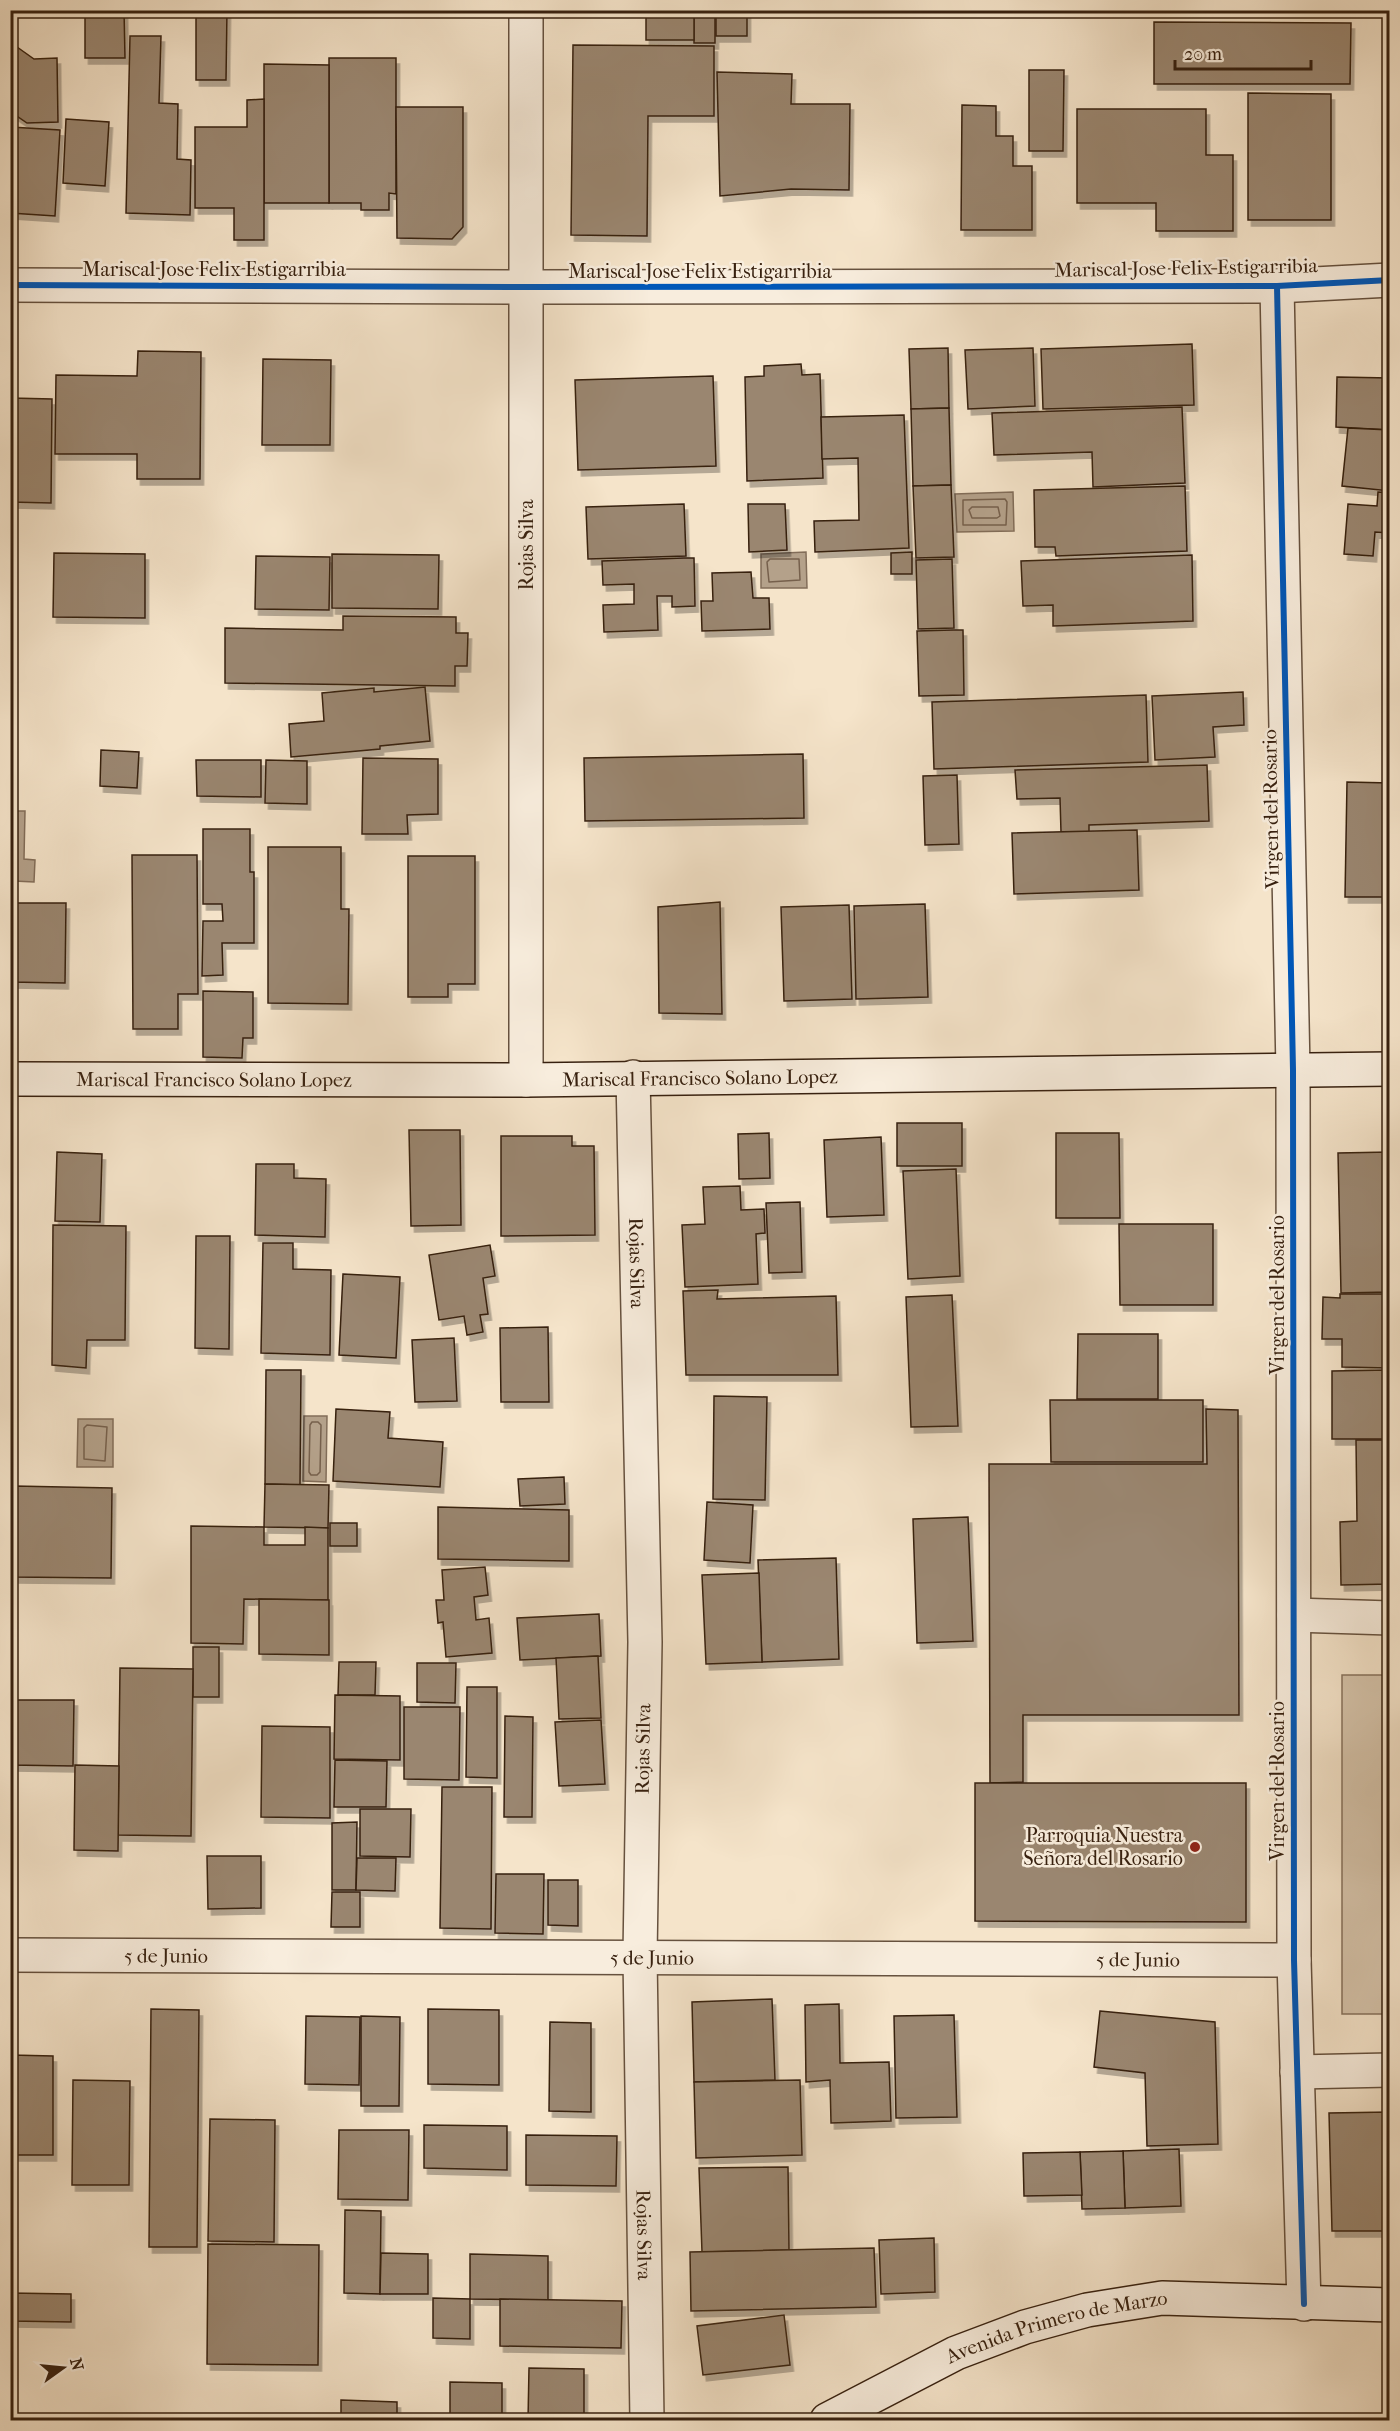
<svg xmlns="http://www.w3.org/2000/svg" width="1400" height="2431" font-family="'IM FELL French Canon',serif">
  <defs>
    <filter id="shadow"><feDropShadow dx="3.5" dy="6" stdDeviation="0" flood-color="#0004"/></filter>
  </defs>
  <rect width="100%" height="100%" fill="#f5e4ca"/>
  <filter id="stains"><feTurbulence type="fractalNoise" baseFrequency=".00333" numOctaves="4"/><feColorMatrix values="0 0 0 0 .2 0 0 0 0 .09 0 0 0 0 .02 0 0 0 .5 -.17"/></filter>
  <radialGradient id="worn" r=".72"><stop offset=".6" stop-color="#630" stop-opacity="0"/><stop offset="1" stop-color="#630" stop-opacity=".3"/></radialGradient>
  <rect fill="#d5c3aa" stroke="#86725c" stroke-width="1.5" x="1342" y="1675" width="47" height="339"/>
  <g fill="#b4a18a" stroke="#826d59" stroke-width="1.5">
    <polygon points="1013,492 1014,531 957,532 955,494"/>
    <polygon points="806,552 807,588 761,588 761,554"/>
    <polygon points="11,811 25,811 24,859 35,860 34,882 14,881 14,868 10,867"/>
    <polygon points="304,1416 327,1416 326,1482 303,1481"/>
    <polygon points="78,1419 113,1419 113,1467 77,1467"/>
  </g>
  <g fill="none" stroke-linecap="round" stroke-linejoin="round">
    <g stroke="#76604c" stroke-width="1.5">
      <polygon points="1005,499 1007,502 1006,525 963,525 963,500"/>
      <polygon points="972,507 998,507 1000,516 997,518 972,518 969,510"/>
      <polygon points="770,559 799,559 800,580 769,582 767,562"/>
      <polygon points="312,1422 318,1422 321,1425 320,1472 317,1475 311,1475 309,1472 310,1425"/>
      <polygon points="87,1425 107,1427 105,1461 84,1459 84,1428"/>
    </g>
  </g>
  <g fill="#9a8670" stroke="#37200f" stroke-width="1.5" filter="url(#shadow)">
    <polygon points="85,10 124,10 125,58 85,58"/>
    <polygon points="196,10 227,10 226,80 196,80"/>
    <polygon points="653,10 715,10 715,43 694,43 694,13 653,12"/>
    <rect x="716" y="10" width="31" height="26"/>
    <rect x="646" y="13" width="48" height="27"/>
    <polygon points="1154,22 1351,23 1350,84 1154,84"/>
    <polygon points="130,36 161,36 159,103 178,104 177,159 191,160 190,215 126,213"/>
    <polygon points="10,42 34,59 57,58 58,122 27,123 14,114 14,86 10,84"/>
    <polygon points="573,45 714,46 714,116 648,116 647,236 571,235"/>
    <polygon points="329,58 396,58 396,194 389,193 389,210 361,210 361,203 329,203"/>
    <polygon points="264,64 329,65 329,203 264,203"/>
    <polygon points="1029,70 1064,70 1063,151 1029,151"/>
    <polygon points="717,72 792,74 791,104 850,104 849,190 791,189 720,196"/>
    <polygon points="1248,93 1331,94 1331,220 1248,220"/>
    <polygon points="264,99 264,240 234,240 234,208 195,208 195,127 247,127 247,100"/>
    <polygon points="962,105 996,106 996,136 1013,136 1013,166 1032,166 1032,230 961,230"/>
    <polygon points="396,107 463,107 463,227 452,239 397,238"/>
    <polygon points="1077,109 1206,109 1206,155 1233,155 1233,231 1156,231 1156,203 1077,203"/>
    <polygon points="66,119 109,122 105,186 63,183"/>
    <polygon points="10,127 60,130 55,216 10,213"/>
    <polygon points="1192,344 1194,405 1043,409 1041,349"/>
    <polygon points="948,348 949,408 911,409 909,349"/>
    <polygon points="1033,348 1035,406 968,409 965,350"/>
    <polygon points="138,351 201,352 200,479 137,479 137,454 55,454 56,375 137,376"/>
    <polygon points="263,359 331,360 330,445 262,445"/>
    <polygon points="801,364 802,375 820,374 823,478 747,481 745,377 764,376 764,366"/>
    <polygon points="713,376 716,466 578,470 575,380"/>
    <polygon points="1337,377 1390,378 1390,430 1336,427"/>
    <polygon points="10,398 52,399 51,503 10,502"/>
    <polygon points="1182,407 1185,483 1093,487 1092,452 994,455 992,413"/>
    <polygon points="949,408 951,485 913,486 911,409"/>
    <polygon points="904,415 909,548 815,552 814,521 859,520 858,458 822,459 821,417"/>
    <polygon points="1348,428 1390,430 1390,491 1342,486"/>
    <polygon points="951,485 954,557 916,558 913,486"/>
    <polygon points="1185,486 1187,551 1056,556 1055,547 1035,547 1034,490"/>
    <polygon points="1378,492 1390,493 1390,533 1375,532 1373,556 1344,554 1348,504 1377,506"/>
    <polygon points="684,504 686,556 588,559 586,507"/>
    <polygon points="748,504 785,504 787,550 749,552"/>
    <polygon points="912,552 912,574 891,574 891,553"/>
    <polygon points="54,553 145,554 145,618 53,617"/>
    <polygon points="332,554 439,555 438,609 332,608"/>
    <polygon points="1192,555 1193,621 1053,626 1053,605 1023,606 1021,561"/>
    <polygon points="256,556 330,557 329,610 255,609"/>
    <polygon points="684,558 694,558 695,606 672,607 672,596 657,596 658,630 604,632 603,605 634,604 634,584 603,585 602,561"/>
    <polygon points="952,559 954,628 918,629 916,560"/>
    <polygon points="751,572 753,598 769,598 770,629 702,631 701,601 713,601 712,573"/>
    <polygon points="343,616 456,617 456,633 468,633 467,666 455,666 455,686 225,683 225,628 343,630"/>
    <polygon points="953,630 963,630 964,695 919,696 917,631"/>
    <polygon points="425,687 430,741 380,746 380,749 291,757 289,724 324,721 322,693 374,688 374,692"/>
    <polygon points="1243,692 1244,725 1213,727 1215,757 1155,760 1152,696"/>
    <polygon points="1146,695 1148,762 934,769 932,702"/>
    <polygon points="101,750 139,752 137,788 100,786"/>
    <polygon points="803,754 804,818 585,821 584,758"/>
    <polygon points="363,758 438,759 438,814 407,815 408,834 362,834"/>
    <polygon points="196,760 261,760 261,797 197,796"/>
    <polygon points="266,760 307,761 307,804 265,803"/>
    <polygon points="1207,765 1209,821 1089,825 1089,832 1061,832 1060,798 1017,799 1015,770"/>
    <polygon points="957,775 959,844 925,845 923,776"/>
    <polygon points="1347,782 1390,783 1390,897 1345,897"/>
    <polygon points="203,829 250,829 250,872 254,872 254,943 222,943 223,975 202,976 203,921 223,921 222,904 203,904"/>
    <polygon points="1137,830 1139,890 1014,894 1012,833"/>
    <polygon points="268,847 341,847 341,909 349,909 348,1004 268,1003"/>
    <polygon points="132,855 197,855 198,994 178,994 178,1029 133,1029"/>
    <polygon points="408,856 475,856 475,984 448,984 448,997 408,997"/>
    <polygon points="720,902 722,1014 659,1013 658,907"/>
    <polygon points="10,903 66,903 65,983 10,982"/>
    <polygon points="925,904 928,997 856,999 854,906"/>
    <polygon points="849,905 852,999 784,1001 781,907"/>
    <polygon points="203,991 253,992 253,1038 243,1038 242,1058 203,1057"/>
    <rect x="897" y="1123" width="65" height="43"/>
    <polygon points="409,1130 460,1130 461,1225 411,1226"/>
    <polygon points="769,1133 770,1178 739,1179 738,1134"/>
    <polygon points="1056,1133 1119,1133 1120,1218 1056,1218"/>
    <polygon points="501,1136 572,1136 572,1146 594,1146 595,1235 501,1236"/>
    <polygon points="881,1137 884,1215 827,1217 824,1140"/>
    <polygon points="57,1152 102,1154 100,1222 55,1221"/>
    <polygon points="1390,1152 1390,1292 1341,1293 1338,1153"/>
    <polygon points="256,1164 294,1164 294,1178 326,1179 325,1237 255,1235"/>
    <polygon points="956,1169 960,1276 908,1279 903,1171"/>
    <polygon points="740,1186 741,1210 764,1209 765,1233 756,1234 758,1284 685,1287 682,1225 705,1224 703,1187"/>
    <polygon points="800,1202 802,1272 769,1273 766,1203"/>
    <polygon points="1119,1224 1213,1224 1213,1305 1120,1305"/>
    <polygon points="53,1225 126,1226 125,1340 87,1340 86,1368 52,1365"/>
    <polygon points="196,1236 230,1236 229,1349 195,1348"/>
    <polygon points="263,1243 293,1243 293,1269 331,1270 330,1355 261,1353"/>
    <polygon points="490,1245 495,1276 483,1278 488,1314 480,1315 483,1332 467,1335 464,1316 439,1320 429,1255"/>
    <polygon points="343,1274 400,1277 396,1358 339,1355"/>
    <polygon points="718,1290 717,1299 836,1296 838,1375 686,1375 683,1291"/>
    <polygon points="1340,1294 1390,1294 1390,1368 1342,1367 1342,1339 1322,1339 1323,1297 1340,1298"/>
    <polygon points="952,1295 958,1426 911,1427 906,1297"/>
    <polygon points="548,1327 549,1402 501,1402 500,1328"/>
    <polygon points="1078,1334 1158,1334 1158,1399 1077,1399"/>
    <polygon points="454,1338 457,1401 415,1402 412,1340"/>
    <polygon points="266,1370 301,1370 300,1485 265,1484"/>
    <polygon points="1390,1370 1390,1439 1332,1439 1332,1371"/>
    <polygon points="714,1396 767,1397 765,1500 713,1499"/>
    <polygon points="1050,1400 1203,1400 1203,1462 1051,1462"/>
    <polygon points="336,1409 390,1412 388,1438 443,1442 440,1487 333,1481"/>
    <polygon points="1206,1409 1238,1410 1239,1715 1023,1715 1023,1782 990,1783 989,1464 1207,1464"/>
    <polygon points="1356,1440 1390,1440 1390,1584 1341,1585 1340,1522 1357,1521"/>
    <polygon points="564,1477 565,1504 520,1506 518,1479"/>
    <polygon points="265,1484 329,1485 328,1528 264,1527"/>
    <polygon points="14,1486 112,1488 111,1578 13,1577"/>
    <polygon points="707,1502 753,1505 750,1563 704,1560"/>
    <polygon points="438,1507 569,1510 569,1561 438,1559"/>
    <polygon points="968,1517 973,1641 917,1643 913,1519"/>
    <rect x="330" y="1523" width="27" height="23"/>
    <polygon points="191,1526 264,1527 264,1545 305,1545 305,1527 328,1528 328,1600 244,1599 243,1644 191,1643"/>
    <polygon points="836,1558 839,1659 762,1662 758,1560"/>
    <polygon points="485,1567 488,1595 474,1597 476,1620 489,1618 492,1653 446,1657 443,1622 438,1623 436,1600 444,1600 442,1570"/>
    <polygon points="759,1573 762,1662 706,1664 702,1575"/>
    <polygon points="259,1599 329,1600 329,1655 259,1654"/>
    <polygon points="599,1614 601,1656 520,1660 517,1618"/>
    <rect x="193" y="1647" width="26" height="50"/>
    <polygon points="598,1656 601,1718 559,1719 556,1658"/>
    <polygon points="339,1662 376,1662 375,1695 338,1695"/>
    <polygon points="417,1663 456,1663 455,1703 417,1702"/>
    <polygon points="120,1668 193,1669 191,1836 118,1835"/>
    <polygon points="467,1687 497,1687 497,1778 466,1777"/>
    <polygon points="335,1695 400,1696 400,1760 334,1759"/>
    <polygon points="10,1700 74,1700 73,1766 10,1765"/>
    <polygon points="404,1707 460,1707 459,1780 404,1779"/>
    <polygon points="505,1716 533,1717 532,1817 504,1817"/>
    <polygon points="601,1720 605,1784 559,1786 555,1722"/>
    <polygon points="262,1726 330,1727 330,1818 261,1817"/>
    <polygon points="335,1760 387,1761 386,1807 334,1807"/>
    <polygon points="75,1765 119,1766 118,1851 74,1850"/>
    <polygon points="975,1783 1246,1783 1246,1922 975,1921"/>
    <polygon points="442,1787 492,1787 491,1929 440,1928"/>
    <polygon points="360,1809 411,1809 410,1857 360,1856"/>
    <polygon points="357,1822 356,1890 332,1890 332,1823"/>
    <polygon points="207,1856 261,1856 261,1908 208,1909"/>
    <polygon points="357,1858 396,1858 395,1891 356,1890"/>
    <polygon points="496,1874 544,1874 543,1934 495,1933"/>
    <polygon points="548,1880 578,1880 578,1926 548,1925"/>
    <polygon points="332,1892 360,1892 360,1927 331,1927"/>
    <polygon points="772,1999 775,2080 694,2082 692,2002"/>
    <polygon points="839,2004 840,2063 889,2062 891,2121 831,2123 830,2080 806,2082 805,2005"/>
    <polygon points="151,2009 199,2010 197,2247 149,2247"/>
    <polygon points="428,2009 499,2010 499,2085 428,2084"/>
    <polygon points="1100,2011 1215,2022 1218,2144 1147,2146 1145,2073 1094,2067"/>
    <polygon points="954,2015 957,2117 896,2118 894,2016"/>
    <polygon points="306,2016 360,2017 359,2085 305,2084"/>
    <polygon points="361,2016 400,2017 399,2106 361,2106"/>
    <polygon points="550,2022 591,2023 591,2112 549,2111"/>
    <polygon points="10,2055 53,2056 53,2155 10,2155"/>
    <polygon points="73,2080 130,2081 129,2185 72,2185"/>
    <polygon points="800,2080 802,2155 696,2158 694,2082"/>
    <polygon points="1390,2112 1390,2231 1332,2231 1329,2113"/>
    <polygon points="210,2119 275,2120 274,2242 208,2241"/>
    <polygon points="424,2125 507,2126 507,2170 424,2168"/>
    <polygon points="339,2130 409,2130 408,2200 338,2199"/>
    <polygon points="526,2135 617,2136 616,2186 526,2185"/>
    <polygon points="1179,2149 1181,2206 1125,2208 1123,2151"/>
    <polygon points="1123,2151 1125,2208 1082,2209 1080,2152"/>
    <polygon points="1080,2152 1082,2195 1024,2196 1023,2153"/>
    <polygon points="788,2167 789,2250 702,2252 699,2168"/>
    <polygon points="345,2210 381,2211 380,2294 344,2293"/>
    <polygon points="934,2238 935,2292 881,2294 879,2240"/>
    <polygon points="208,2244 319,2245 318,2365 207,2364"/>
    <polygon points="874,2248 876,2307 691,2311 690,2252"/>
    <polygon points="381,2253 428,2254 428,2294 380,2294"/>
    <polygon points="470,2254 548,2256 548,2300 470,2299"/>
    <polygon points="10,2293 71,2294 71,2322 10,2321"/>
    <polygon points="433,2298 470,2299 470,2339 433,2338"/>
    <polygon points="500,2299 622,2301 621,2348 500,2346"/>
    <polygon points="784,2315 790,2365 703,2375 697,2326"/>
    <polygon points="529,2368 584,2369 584,2420 528,2420"/>
    <polygon points="450,2382 502,2383 502,2420 450,2420"/>
    <polygon points="341,2400 397,2402 397,2420 341,2420"/>
  </g>
  <g fill="none" stroke-linecap="round" stroke-linejoin="round">
    <g stroke="#66513e" stroke-width="36">
      <g id="street">
        <polyline points="10,285 526,287 1277,286 1390,280"/>
        <polyline points="1277,286 1293,1070 1294,1960 1304,2304"/>
        <path id="s1" d="M633 1077 645 1642 640 1956 647 2420"/>
        <polyline points="526,1080 526,10"/>
        <polyline points="1294,1615 1390,1618"/>
        <path id="s2" d="M10 1955 1294 1960"/>
        <polyline points="1297,2072 1390,2070"/>
      </g>
    </g>
    <g stroke="#37200f" stroke-width="36">
      <g id="secondary">
        <path id="s3" d="M10 1079 526 1080 1390 1069"/>
        <path id="s4" d="M827 2420 956 2353 1025 2327 1087 2310 1162 2298 1390 2305"/>
      </g>
    </g>
    <use href="#street" stroke="#f8eddd" stroke-width="33"/>
    <use href="#secondary" stroke="#f8eddd" stroke-width="33"/>
    <g stroke="#f8eddd" stroke-width="10">
      <g id="cycleway">
        <polyline points="10,285 526,287 1277,286 1390,280"/>
        <polyline points="1277,286 1293,1070 1294,1960 1304,2304"/>
      </g>
    </g>
    <use href="#cycleway" stroke="#0057b8" stroke-width="6"/>
  </g>
  <circle fill="#8f2418" stroke="#f8eddd" stroke-width="2" cx="1195" cy="1847" r="6"/>
  <g text-anchor="middle" dominant-baseline="central" stroke-width="5" stroke-linejoin="round" paint-order="stroke">
    <g font-size="20" fill="#37200f" stroke="#f8eddd">
      <text transform="translate(1186 268) rotate(-1)">Mariscal Jose Felix Estigarribia</text>
      <text x="214" y="269">Mariscal Jose Felix Estigarribia</text>
      <text x="700" y="271">Mariscal Jose Felix Estigarribia</text>
      <text transform="translate(526 545) rotate(-90)">Rojas Silva</text>
      <text transform="translate(1271 809) rotate(-91)">Virgen del Rosario</text>
      <text stroke="none"><textPath href="#s3" startOffset="690">Mariscal Francisco Solano Lopez</textPath></text>
      <text stroke="none"><textPath href="#s3" startOffset="204">Mariscal Francisco Solano Lopez</textPath></text>
      <text stroke="none"><textPath href="#s1" startOffset="186">Rojas Silva</textPath></text>
      <text transform="translate(1277 1295) rotate(-90)">Virgen del Rosario</text>
      <text transform="translate(643 1749) rotate(-89)">Rojas Silva</text>
      <text transform="translate(1277 1781) rotate(-90)">Virgen del Rosario</text>
      <text stroke="none"><textPath href="#s2" startOffset="156">5 de Junio</textPath></text>
      <text stroke="none"><textPath href="#s2" startOffset="642">5 de Junio</textPath></text>
      <text stroke="none"><textPath href="#s2" startOffset="1128">5 de Junio</textPath></text>
      <text stroke="none"><textPath href="#s1" startOffset="1158">Rojas Silva</textPath></text>
      <text stroke="none"><textPath href="#s4" startOffset="250">Avenida Primero de Marzo</textPath></text>
    </g>
    <g font-size="20" fill="#37200f" stroke="#f8eddd" text-anchor="end">
      <text x="1183" y="1835">Parroquia Nuestra<tspan x="1183" dy="23">Señora del Rosario</tspan></text>
    </g>
  </g>
  <rect width="1400" height="2431" fill="none" stroke="#f5e4ca" stroke-width="36"/>
  <rect x="12" y="12" width="1376" height="2407" fill="none" stroke="#37200f" stroke-width="3"/>
  <rect x="18" y="18" width="1364" height="2395" fill="none" stroke="#37200f" stroke-width="1.5"/>
  <g transform="translate(63 2368) rotate(75)" stroke="#f8eddd" stroke-width="4.5" paint-order="stroke">
  <path d="M0-4.5L10 22L0 15L-10 22Z" fill="#37200f"/>
  <text y="-9" font-size="16" font-weight="bold" text-anchor="middle" fill="#37200f">N</text>
  </g>
  <path d="M1175 60v9h136v-9" fill="none" stroke="#37200f" stroke-width="3"/>
  <text x="1184" y="60" font-size="18" fill="#37200f" stroke="#f8eddd" stroke-width="4.5" paint-order="stroke">20 m</text>
  <rect width="100%" height="100%" filter="url(#stains)"/>
  <rect width="100%" height="100%" fill="url(#worn)"/>
</svg>
